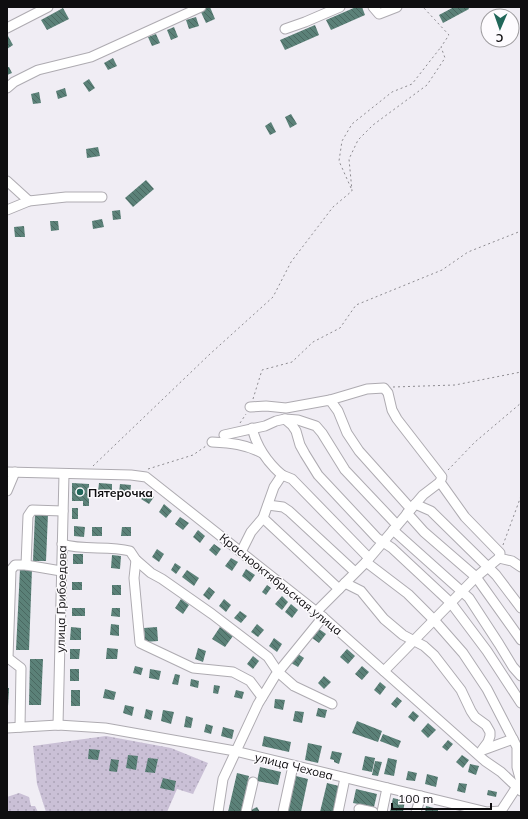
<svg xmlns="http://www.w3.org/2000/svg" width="528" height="819" font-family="Mulish,sans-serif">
  <defs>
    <pattern id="park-dots" width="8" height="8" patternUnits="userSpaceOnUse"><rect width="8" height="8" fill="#cac0d6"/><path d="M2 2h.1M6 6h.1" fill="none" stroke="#aca4b7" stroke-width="1.8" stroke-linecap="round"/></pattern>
    <pattern id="building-back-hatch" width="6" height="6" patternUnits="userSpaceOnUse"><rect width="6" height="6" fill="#5b8178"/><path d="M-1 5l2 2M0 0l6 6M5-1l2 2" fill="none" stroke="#4a6861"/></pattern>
  </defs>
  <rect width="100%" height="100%" fill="#f0edf4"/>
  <g fill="url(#park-dots)">
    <polygon points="106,736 171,748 208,763 193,794 177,789 167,812 46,812 37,784 33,746"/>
    <polygon points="19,793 29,797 31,806 35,806 38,812 7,812 7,797"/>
  </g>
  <g fill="url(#building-back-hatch)">
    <polygon points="207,7 210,7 215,19 206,23 200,10"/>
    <polygon points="356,7 362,7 365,15 331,30 326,20"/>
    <polygon points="454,7 468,7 469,9 443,23 439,15"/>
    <polygon points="63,8 69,19 47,30 41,20"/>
    <polygon points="196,17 199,26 189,29 186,20"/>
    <polygon points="315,25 319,35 285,50 280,40"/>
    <polygon points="174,27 178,37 171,40 167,30"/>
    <polygon points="156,34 160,43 152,46 148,37"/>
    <polygon points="8,36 13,45 7,49 7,37"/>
    <polygon points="113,58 117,66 108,70 104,63"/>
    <polygon points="7,67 9,67 12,73 7,75"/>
    <polygon points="89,79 95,88 89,92 83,83"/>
    <polygon points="65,88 67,96 58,99 56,91"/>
    <polygon points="39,92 41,103 33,104 31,94"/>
    <polygon points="291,114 297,124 290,128 285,117"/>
    <polygon points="271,122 276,132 270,135 265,126"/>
    <polygon points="98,147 100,156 87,158 86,149"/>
    <polygon points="146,180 154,189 133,207 125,198"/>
    <polygon points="120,210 121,219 113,220 112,211"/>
    <polygon points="102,219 104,227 93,229 92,221"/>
    <polygon points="50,221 58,221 59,230 51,231"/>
    <polygon points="24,226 25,237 15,237 14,227"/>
    <polygon points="72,483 89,484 89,506 83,506 83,501 72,501"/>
    <polygon points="99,483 112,484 112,492 98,492"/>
    <polygon points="120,484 131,485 130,494 119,493"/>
    <polygon points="146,492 154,497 149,504 141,499"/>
    <polygon points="164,504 172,511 166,518 159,512"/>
    <rect x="72" y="508" width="6" height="11"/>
    <polygon points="35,514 48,514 46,561 33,561"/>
    <polygon points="180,517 189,523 183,530 175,524"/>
    <polygon points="74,526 85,527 84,537 74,536"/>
    <rect x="92" y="527" width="10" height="9"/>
    <polygon points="122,527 131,527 131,536 121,536"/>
    <polygon points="198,530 205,536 200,543 193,537"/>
    <polygon points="214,544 221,549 216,556 209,550"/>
    <polygon points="157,549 164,554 159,562 152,557"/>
    <rect x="73" y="554" width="10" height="10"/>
    <polygon points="112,555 121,556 120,569 111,568"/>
    <polygon points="231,558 238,562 232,571 225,566"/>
    <polygon points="175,563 181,567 176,574 171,570"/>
    <polygon points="20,569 32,569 29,650 16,650"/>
    <polygon points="246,569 255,575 250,582 242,576"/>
    <polygon points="187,570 199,578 194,586 182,577"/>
    <rect x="72" y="582" width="10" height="8"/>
    <rect x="112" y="585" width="9" height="10"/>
    <polygon points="267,585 271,588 266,595 262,592"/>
    <polygon points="209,587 215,592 209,600 203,595"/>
    <polygon points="282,596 288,602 282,610 275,604"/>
    <polygon points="181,599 189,605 183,614 175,608"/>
    <polygon points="224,599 231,605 226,612 219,606"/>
    <polygon points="291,604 298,610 292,618 285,612"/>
    <rect x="72" y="608" width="13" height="8"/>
    <polygon points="112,608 120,608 120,617 111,616"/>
    <polygon points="240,611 247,616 241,623 234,618"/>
    <polygon points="111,624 119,625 119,636 110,635"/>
    <polygon points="257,624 264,630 258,637 251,632"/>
    <polygon points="71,627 81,628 81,640 70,640"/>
    <polygon points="157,627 158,641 145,642 144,628"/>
    <polygon points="220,627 233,636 225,647 212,639"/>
    <polygon points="319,629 326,634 319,643 312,638"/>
    <polygon points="274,638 282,644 277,652 269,646"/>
    <polygon points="107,648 118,649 117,659 106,659"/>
    <polygon points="198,648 206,651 203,662 195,659"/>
    <polygon points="70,649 80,649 79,659 70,659"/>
    <polygon points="347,649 355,656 348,664 340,657"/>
    <polygon points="298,654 304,658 298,667 291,663"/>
    <polygon points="253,656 259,661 253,669 247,664"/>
    <polygon points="30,659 43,659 41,705 29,705"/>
    <polygon points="135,666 143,668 141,675 133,673"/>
    <polygon points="362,666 369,672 362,680 355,674"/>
    <rect x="70" y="669" width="9" height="12"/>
    <polygon points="150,669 161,671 159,680 149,678"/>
    <polygon points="175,674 180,675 178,685 172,684"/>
    <polygon points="324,676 331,682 324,689 318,683"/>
    <polygon points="191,679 199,681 198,688 190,686"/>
    <polygon points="380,682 386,687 380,695 374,690"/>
    <polygon points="214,685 220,686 218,694 213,693"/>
    <polygon points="7,688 9,688 8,706 7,706"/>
    <polygon points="105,689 116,692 114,700 103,698"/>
    <rect x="71" y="690" width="9" height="16"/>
    <polygon points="236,690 244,692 242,699 234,697"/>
    <polygon points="397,697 402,701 396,708 391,704"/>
    <polygon points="275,699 285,700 283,710 274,708"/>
    <polygon points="125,705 134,707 132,716 123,713"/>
    <polygon points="318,708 327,710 325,718 316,716"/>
    <polygon points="146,709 153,711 151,720 144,718"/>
    <polygon points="163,710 174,712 171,724 161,721"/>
    <polygon points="295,711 304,712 302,723 293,721"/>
    <polygon points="413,711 419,716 414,722 408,717"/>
    <polygon points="186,716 193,718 191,728 184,727"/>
    <polygon points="357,721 382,731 378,742 352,733"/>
    <polygon points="428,723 436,730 428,738 421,731"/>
    <polygon points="206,724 213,726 211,734 204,732"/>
    <polygon points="223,727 234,730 232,739 221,736"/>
    <polygon points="383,734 401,741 398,748 380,741"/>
    <polygon points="264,736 291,742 289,752 262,746"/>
    <polygon points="448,740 453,744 447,751 442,747"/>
    <polygon points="308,743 322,746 318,763 305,760"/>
    <polygon points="89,749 100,750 98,760 88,759"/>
    <polygon points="332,751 342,753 339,764 334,762 334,760 330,759"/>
    <polygon points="128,755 138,756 136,770 126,768"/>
    <polygon points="462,755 469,760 463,768 456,762"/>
    <polygon points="365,756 375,758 372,772 362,770"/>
    <polygon points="148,758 158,759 155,773 145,772"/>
    <polygon points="388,758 397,760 394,776 384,774"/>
    <polygon points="111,759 119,760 117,772 109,771"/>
    <polygon points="375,761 382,762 378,776 372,775"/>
    <polygon points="470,764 479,766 476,775 468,772"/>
    <polygon points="260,767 281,772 278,785 257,781"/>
    <polygon points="408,771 417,773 415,781 406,780"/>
    <polygon points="237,773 249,776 241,812 228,812"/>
    <polygon points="427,774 438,777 436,787 425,784"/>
    <polygon points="296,776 308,779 301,812 288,812"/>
    <polygon points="163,778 176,781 174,791 160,788"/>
    <polygon points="327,783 339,786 333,812 320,812"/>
    <polygon points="459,783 467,784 465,793 457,791"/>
    <polygon points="356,789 377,794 374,807 353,803"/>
    <polygon points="488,790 497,792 496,797 487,795"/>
    <polygon points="393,798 405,801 403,812 390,812"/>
    <polygon points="426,806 438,809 438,812 425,812"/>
    <polygon points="257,807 260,812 252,812 251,810"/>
  </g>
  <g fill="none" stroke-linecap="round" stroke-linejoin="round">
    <g stroke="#aeabb1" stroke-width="11">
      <g id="minor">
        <polyline points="373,7 379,14 397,7"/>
        <polyline points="7,28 48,7"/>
        <polyline points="285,29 305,22 340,7"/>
        <polyline points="7,88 14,82 38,70 91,57 201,7"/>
        <polyline points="7,181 29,201"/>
        <polyline points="7,210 29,201 66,197 102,197"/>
        <polyline points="330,400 367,389 384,388 388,393 392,410 397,419 442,477 440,482"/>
        <polyline points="250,407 266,406 286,408 330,400 338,411 347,433 359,451 411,509"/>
        <polyline points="285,419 298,420 316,426 322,433 345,470 397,525"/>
        <path d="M252 428C257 448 267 462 282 475"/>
        <polyline points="224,435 265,426 276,421 285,419 292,425 296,431 300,445 305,454 318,475 377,538 392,548 451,603 487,651 521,703"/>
        <path d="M212 442C231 443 245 444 262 453"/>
        <polyline points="7,472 131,475 146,477 323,617 485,761 501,772 521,791"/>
        <polyline points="7,491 15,472"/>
        <polyline points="415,504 431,511 488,567 496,575 521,608"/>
        <polyline points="268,505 283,507 289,511 355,572"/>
        <polyline points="407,513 424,532 476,577 521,640"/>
        <polyline points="263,518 339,589"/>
        <polyline points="393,530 469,598 499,644 513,667 521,676"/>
        <path d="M62 544C84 551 108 545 130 551L136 560 151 573 162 579 212 614 268 657 278 672 294 686 332 704"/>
        <polyline points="241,552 251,532 263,518 274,487 282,475 292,479 369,558"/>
        <polyline points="499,558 512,561 521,567"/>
        <polyline points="136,560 134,578 140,643 193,668 233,672 250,681 262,697"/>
        <polyline points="366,562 408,594 434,620 463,653 487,689 517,747 517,767 521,782"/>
        <polyline points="26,565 28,516 32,510 63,511"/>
        <polyline points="345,583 361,591 384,619 403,635 424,646 434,655 461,690 471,711 475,717 486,725 490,732 490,736 488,742 482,750"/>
        <polyline points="316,612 366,562 423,495 440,482 465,517 500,553 499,558 476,577 384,671"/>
        <polyline points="58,725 64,474"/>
        <polyline points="20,727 21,668 8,658 11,570 15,565 26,565 61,571"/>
        <polyline points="7,728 58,725 105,728 235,751 487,812 501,811 516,788 521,782"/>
        <polyline points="483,750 513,739"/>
        <polyline points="359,809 373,812"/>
        <polyline points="218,812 223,779 258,704 275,676 323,617"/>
        <polyline points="246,812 253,782"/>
        <polyline points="283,812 293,766"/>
        <polyline points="338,812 345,778"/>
        <polyline points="382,812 387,788"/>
        <polyline points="416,812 421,796"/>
      </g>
    </g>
    <g stroke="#8d8b90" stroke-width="1" stroke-dasharray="2 3" stroke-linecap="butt">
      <polyline points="351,188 339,161 342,141 352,124 392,92 412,84 441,47"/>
      <polyline points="393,387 455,385 521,372"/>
      <polyline points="253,399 262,370 292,362 313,342 340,328 356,305 442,270 468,252 521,231"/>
      <polyline points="240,423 246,414"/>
      <polyline points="93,466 210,354 273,297 291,262 333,207 352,191 349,159 358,140 373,125 427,85 445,58 441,47 449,35 423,7"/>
      <polyline points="148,469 193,455 206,446"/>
      <polyline points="448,470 475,442 521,403"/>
      <polyline points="503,545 521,496"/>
    </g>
    <use href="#minor" stroke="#fff" stroke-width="9"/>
  </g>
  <circle fill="#206659" stroke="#fdfbfe" stroke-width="1.5" cx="80" cy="492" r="4"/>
  <g text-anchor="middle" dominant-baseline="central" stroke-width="3" stroke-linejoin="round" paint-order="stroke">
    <g font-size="12" font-weight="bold" fill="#0f0e10" stroke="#fdfbfe" text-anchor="start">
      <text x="88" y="492">Пятерочка</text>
    </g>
    <g font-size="12" fill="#0f0e10" stroke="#fdfbfe">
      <text transform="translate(281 584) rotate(39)">Краснооктябрьская улица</text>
      <text transform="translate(61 599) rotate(-89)">улица Грибоедова</text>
      <text transform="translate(294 766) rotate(14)">улица Чехова</text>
    </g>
  </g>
  <rect width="528" height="819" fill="none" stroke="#0f0e10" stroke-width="16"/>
  <g transform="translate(500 28) rotate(182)"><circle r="19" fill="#fdfbfe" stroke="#9e9c9f"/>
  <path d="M0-3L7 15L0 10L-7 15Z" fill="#206659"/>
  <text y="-6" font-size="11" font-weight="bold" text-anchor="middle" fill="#0f0e10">С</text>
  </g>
  <path d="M392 803v6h99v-6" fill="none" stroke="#0f0e10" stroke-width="2"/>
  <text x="398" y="803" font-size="12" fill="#0f0e10" stroke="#fdfbfe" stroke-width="3" paint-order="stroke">100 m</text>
</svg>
